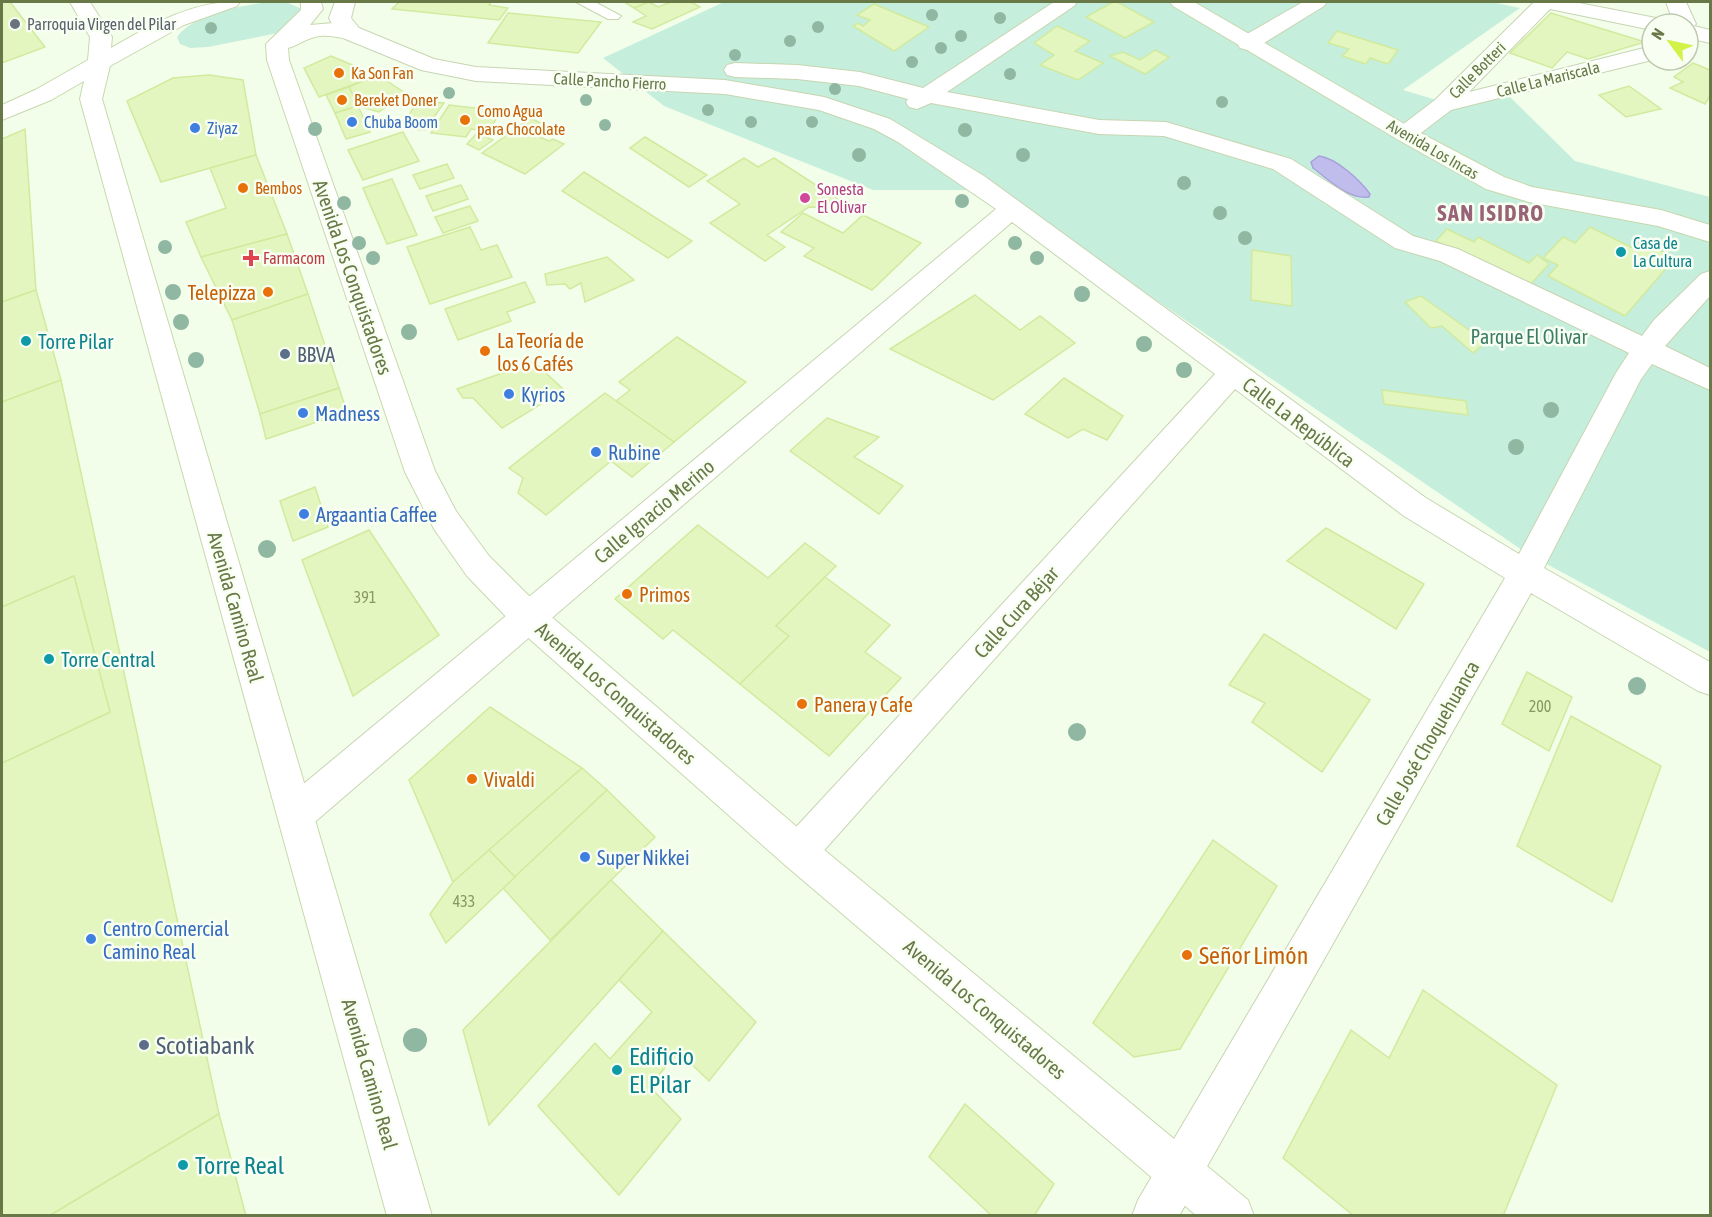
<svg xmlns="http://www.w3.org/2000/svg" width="1712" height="1217" font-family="'Asap Condensed',sans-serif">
  <rect width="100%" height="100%" fill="#f3feea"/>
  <g fill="#c6eedc">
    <path d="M268 2 288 3 302 9 283 32 208 47 190 48 180 44 177 37C194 14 240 6 268 2Z"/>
    <polygon points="724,2 1492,2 1520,8 1403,90 1440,101 1509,96 1575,161 1710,197 1710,652 1528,554 995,190 873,190 664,106 603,58"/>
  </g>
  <path fill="#c0bceb" stroke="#a7a1dd" stroke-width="1.5" d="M1319 156C1336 158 1360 180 1370 194L1369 197C1348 200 1328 179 1313 168L1311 162Z"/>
  <g fill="#e3f6bf" stroke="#d1ea9e" stroke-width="1.5">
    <polygon points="2,2 10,2 45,47 2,63"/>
    <polygon points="399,2 491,2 489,5 508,8 499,20 392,9"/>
    <polygon points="624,2 649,2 634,8"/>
    <polygon points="649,2 658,7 671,2 691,2 700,7 652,29 633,22 646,16 634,8"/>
    <polygon points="1113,2 1117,2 1154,22 1125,38 1086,17"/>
    <polygon points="874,4 929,27 894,51 853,26 858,23 863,26 870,20 857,15"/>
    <polygon points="508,13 601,22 578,53 488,43"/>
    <polygon points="1551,13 1645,42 1588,59 1567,52 1552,68 1510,53"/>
    <polygon points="1057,26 1090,41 1075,51 1103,63 1078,80 1040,65 1054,55 1034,43"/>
    <polygon points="1337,31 1398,50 1388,64 1370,58 1366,64 1342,56 1349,49 1328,43"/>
    <polygon points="1155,50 1169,57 1145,74 1110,56 1123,52 1140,60"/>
    <polygon points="331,56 381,77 363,81 319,97 304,68"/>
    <polygon points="1693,63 1710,70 1710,96 1705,104 1670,88 1683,82 1674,77"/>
    <polygon points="209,75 243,80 256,155 161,182 127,101 173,78"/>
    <polygon points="381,77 405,93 379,112 358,106 349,87 363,81"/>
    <polygon points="1629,86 1661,109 1626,117 1599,95"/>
    <polygon points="349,87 358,106 335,113 326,95"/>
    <polygon points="418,101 444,103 425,130 412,129 416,123 404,122"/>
    <polygon points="449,105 501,111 489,131 471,129 466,137 431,133"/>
    <polygon points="358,106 370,132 346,139 335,113"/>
    <polygon points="530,118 549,127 537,136 549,141 553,139 564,144 525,174 482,153"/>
    <polygon points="25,129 36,290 2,302 2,139"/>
    <polygon points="403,132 419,161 363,180 348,150"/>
    <polygon points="477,133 493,140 479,150 467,144"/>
    <polygon points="645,137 707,175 689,187 630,148"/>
    <polygon points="256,155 287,234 201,257 186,222 226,208 210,168"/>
    <polygon points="744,158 758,167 774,158 844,203 837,208 809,207 767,235 785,247 765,261 710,223 740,204 707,181"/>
    <polygon points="447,164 454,178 420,189 413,175"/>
    <polygon points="584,172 692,241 668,258 562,191"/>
    <polygon points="392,179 417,235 387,244 363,188"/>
    <polygon points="461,185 468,199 433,211 426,196"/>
    <polygon points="470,206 478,221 443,233 435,217"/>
    <polygon points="803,213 843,233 863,215 921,243 872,290 804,256 814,248 781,232"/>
    <polygon points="470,227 481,250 497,245 512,277 430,304 407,247"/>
    <polygon points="1590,227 1635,249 1642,242 1675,258 1625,316 1548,276 1558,265 1543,258 1563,237 1575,243"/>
    <polygon points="1447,229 1474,242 1478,237 1529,263 1537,255 1549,264 1528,287 1436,241"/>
    <polygon points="287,234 308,294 232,320 201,257"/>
    <polygon points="1252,250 1291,256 1292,306 1251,300"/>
    <polygon points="607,257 634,280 585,302 581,283 570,289 565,284 547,285 545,274"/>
    <polygon points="525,282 535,302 507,312 511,321 458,340 445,309"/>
    <polygon points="36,290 61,380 2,402 2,302"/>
    <polygon points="308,294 339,388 260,414 232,320"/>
    <polygon points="975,295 1020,330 1040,316 1075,343 993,400 890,349"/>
    <polygon points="1421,296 1486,342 1473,353 1442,326 1431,328 1405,302"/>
    <polygon points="677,337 746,382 674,442 616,401 630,390 619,382"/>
    <polygon points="534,362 564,390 502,428 473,398 463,398 457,389"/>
    <polygon points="1064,378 1123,416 1107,440 1083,429 1068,438 1025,414"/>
    <polygon points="61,380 219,1114 49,1216 2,1216 2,763 110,712 74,576 2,607 2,402"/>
    <polygon points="339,388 347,412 266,439 260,414"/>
    <polygon points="1382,390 1466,401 1468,415 1384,404"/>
    <polygon points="605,393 674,442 632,477 611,461 546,515 518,493 523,478 509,468"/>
    <polygon points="827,418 879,437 854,457 903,486 879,514 790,451"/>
    <polygon points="315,487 328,527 293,541 280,501"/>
    <polygon points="698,525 768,578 805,543 836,566 776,626 789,636 740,684 673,630 663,639 615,599"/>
    <polygon points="1326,528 1424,584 1396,629 1287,561"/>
    <polygon points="369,530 439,635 353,696 302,560"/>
    <polygon points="74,576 110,712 2,763 2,607"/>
    <polygon points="825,577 890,625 865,652 901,678 829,756 740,684 789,636 776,626"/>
    <polygon points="1264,634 1370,700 1322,772 1252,722 1265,703 1229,685"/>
    <polygon points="1527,672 1572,697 1549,751 1502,724"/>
    <polygon points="490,707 582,768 453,882 409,780"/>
    <polygon points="1571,716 1661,766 1612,902 1517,846"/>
    <polygon points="582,768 607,790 515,877 489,850"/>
    <polygon points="607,790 655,837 550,940 503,888"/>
    <polygon points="1213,840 1277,886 1180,1049 1134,1057 1093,1023"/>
    <polygon points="489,850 515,877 446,943 430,914 453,882"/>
    <polygon points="611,880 663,931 489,1125 463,1030"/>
    <polygon points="663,931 756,1022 709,1081 679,1052 649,1086 681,1119 619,1195 538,1106 595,1043 610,1059 652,1012 619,980"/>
    <polygon points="1423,990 1557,1085 1503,1216 1354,1216 1283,1158 1351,1030 1389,1058"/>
    <polygon points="965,1104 1054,1184 1034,1216 992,1216 929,1157"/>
    <polygon points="219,1114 246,1216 49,1216"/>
  </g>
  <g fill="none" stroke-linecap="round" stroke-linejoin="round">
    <g stroke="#c7d5b1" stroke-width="2">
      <polygon id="lane" points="576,2 595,2 621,16 618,19 608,19"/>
    </g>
    <g stroke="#c7d5b1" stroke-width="2">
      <g id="street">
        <polygon points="335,2 355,2 351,18 359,28 434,59 476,67 725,80 824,97 890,119 984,176 1426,498 1519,554 1616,373 1629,353 1440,261 1395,248 1273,169 1164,136 1099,134 931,103 917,109 909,107 906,102 908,99 859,86 797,79 735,77 727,75 724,70 727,65 735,63 797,65 860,72 923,88 1054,2 1077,2 1074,6 947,92 1099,120 1166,122 1291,159 1413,236 1458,249 1642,336 1654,320 1701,274 1710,271 1710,296 1665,346 1710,368 1710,390 1652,364 1641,379 1544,568 1710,662 1710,695 1698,691 1531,593 1179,1216 1132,1216 1138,1200 1505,578 1404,516 1235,389 811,865 798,871 785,865 779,852 785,839 1215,374 1012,222 309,827 296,832 283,827 277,814 283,801 996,209 898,142 874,129 819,110 725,94 476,81 421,70 343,38 336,32 329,18"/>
        <polygon points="1303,2 1327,2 1324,6 1256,48 1248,50 1240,48 1237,43 1240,38"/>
        <polygon points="1534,2 1574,2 1661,19 1664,24 1652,24 1652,30 1550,9 1469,92 1652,46 1652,60 1451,110 1413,139 1405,141 1397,139 1393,134 1397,129 1435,100"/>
        <polygon points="1666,2 1686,2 1696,24 1694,26 1710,30 1710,43 1688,38 1688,24 1674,24"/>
      </g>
    </g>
    <g stroke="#c7d8ad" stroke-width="2">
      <g id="secondary">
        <path d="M70 2H90L112 37 111 48C151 25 193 0 240 2L237 6 184 25 110 66 102 99 432 1216H387L80 99 84 81 51 100 2 120V105L35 90 88 60 90 37Z"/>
        <path d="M301 2H321L323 9 310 25 334 23 359 28 362 33 359 38C346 41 333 34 320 36 308 37 299 45 288 48L289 60 435 471 456 511 489 556 540 607 811 839 1248 1200 1254 1216H1197L785 865 516 627 467 576 434 529 405 472 267 60 266 44 301 10Z"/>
        <polygon points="1170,2 1194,2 1413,129 1504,177 1532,187 1661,210 1710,225 1710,242 1658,226 1529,202 1486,189 1397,139 1173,6"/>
      </g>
    </g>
    <use href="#lane" fill="#fff" fill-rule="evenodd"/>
    <use href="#street" fill="#fff" fill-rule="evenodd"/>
    <use href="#secondary" fill="#fff" fill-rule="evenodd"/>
  </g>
  <g fill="#8fb7a2">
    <circle cx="932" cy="15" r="6"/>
    <circle cx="1000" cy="18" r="6"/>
    <circle cx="818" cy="27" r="6"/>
    <circle cx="211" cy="28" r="6"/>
    <circle cx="961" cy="36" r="6"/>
    <circle cx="790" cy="41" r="6"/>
    <circle cx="941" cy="48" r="6"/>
    <circle cx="735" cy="55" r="6"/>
    <circle cx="912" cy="62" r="6"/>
    <circle cx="1010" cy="74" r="6"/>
    <circle cx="835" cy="89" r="6"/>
    <circle cx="449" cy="93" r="6"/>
    <circle cx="586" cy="100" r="6"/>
    <circle cx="1222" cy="102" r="6"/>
    <circle cx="708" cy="110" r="6"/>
    <circle cx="751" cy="122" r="6"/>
    <circle cx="812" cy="122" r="6"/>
    <circle cx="605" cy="125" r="6"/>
    <circle cx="315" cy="129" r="7"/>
    <circle cx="965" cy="130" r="7"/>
    <circle cx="859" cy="155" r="7"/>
    <circle cx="1023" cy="155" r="7"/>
    <circle cx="1184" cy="183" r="7"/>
    <circle cx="962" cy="201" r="7"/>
    <circle cx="344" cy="203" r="7"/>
    <circle cx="1220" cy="213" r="7"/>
    <circle cx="1245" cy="238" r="7"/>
    <circle cx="359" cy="243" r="7"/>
    <circle cx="1015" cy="243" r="7"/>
    <circle cx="165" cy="247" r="7"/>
    <circle cx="373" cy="258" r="7"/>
    <circle cx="1037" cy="258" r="7"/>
    <circle cx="173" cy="292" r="8"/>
    <circle cx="1082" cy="294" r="8"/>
    <circle cx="181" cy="322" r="8"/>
    <circle cx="409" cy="332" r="8"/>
    <circle cx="1144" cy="344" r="8"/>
    <circle cx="196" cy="360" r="8"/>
    <circle cx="1184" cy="370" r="8"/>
    <circle cx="1551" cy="410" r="8"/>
    <circle cx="1516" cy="447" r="8"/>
    <circle cx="267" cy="549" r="9"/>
    <circle cx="1637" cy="686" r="9"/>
    <circle cx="1077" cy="732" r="9"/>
    <circle cx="415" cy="1040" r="12"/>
  </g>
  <circle fill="#6b7280" stroke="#f8fff2" stroke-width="2" cx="15" cy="24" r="6"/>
  <g fill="#e8710a" stroke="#f8fff2" stroke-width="2">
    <circle cx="339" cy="73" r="6"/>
    <circle cx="342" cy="100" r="6"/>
    <circle cx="465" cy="120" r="6"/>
    <circle cx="243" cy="188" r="6"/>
    <circle cx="268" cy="292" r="6"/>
    <circle cx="485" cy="351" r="6"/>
    <circle cx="627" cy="594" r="6"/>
    <circle cx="802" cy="704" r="6"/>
    <circle cx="472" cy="779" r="6"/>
    <circle cx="1187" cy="955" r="6"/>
  </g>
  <g fill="#3f7fe0" stroke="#f8fff2" stroke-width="2">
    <circle cx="352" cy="122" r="6"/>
    <circle cx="195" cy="128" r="6"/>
    <circle cx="509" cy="394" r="6"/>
    <circle cx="303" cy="413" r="6"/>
    <circle cx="596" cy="452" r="6"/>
    <circle cx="304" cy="514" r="6"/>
    <circle cx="585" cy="857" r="6"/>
    <circle cx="91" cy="939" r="6"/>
  </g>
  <circle fill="#d1479c" stroke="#f8fff2" stroke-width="2" cx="805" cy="198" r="6"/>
  <g fill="#0f9aa8" stroke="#f8fff2" stroke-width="2">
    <circle cx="1621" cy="252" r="6"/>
    <circle cx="26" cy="341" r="6"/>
    <circle cx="49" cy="659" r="6"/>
    <circle cx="617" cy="1070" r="6"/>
    <circle cx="183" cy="1165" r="6"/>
  </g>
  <path fill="#e0444e" stroke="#f8fff2" stroke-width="2" d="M248 249h6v6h6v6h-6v6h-6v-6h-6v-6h6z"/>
  <g fill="#5c6f8a" stroke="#f8fff2" stroke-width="2">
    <circle cx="285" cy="354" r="6"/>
    <circle cx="144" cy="1045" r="6"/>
  </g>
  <g text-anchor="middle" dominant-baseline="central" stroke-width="5" stroke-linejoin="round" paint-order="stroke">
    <g font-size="16" fill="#5b616d" stroke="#f8fff2" text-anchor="start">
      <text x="27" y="24">Parroquia Virgen del Pilar</text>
    </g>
    <g font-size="16" fill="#687847" stroke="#f8fff2">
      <text transform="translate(1477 70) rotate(-45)">Calle Botteri</text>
      <text transform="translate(1548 79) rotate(-14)">Calle La Mariscala</text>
      <text transform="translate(610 81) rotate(3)">Calle Pancho Fierro</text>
      <text transform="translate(1433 149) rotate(30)">Avenida Los Incas</text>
    </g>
    <g font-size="16" fill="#c56008" stroke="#f8fff2" text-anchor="start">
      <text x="351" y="73">Ka Son Fan</text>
      <text x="354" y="100">Bereket Doner</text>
      <text x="477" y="111">Como Agua<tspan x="477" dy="18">para Chocolate</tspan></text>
      <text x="255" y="188">Bembos</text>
    </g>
    <g font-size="16" fill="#366cbe" stroke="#f8fff2" text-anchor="start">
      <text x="364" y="122">Chuba Boom</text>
      <text x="207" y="128">Ziyaz</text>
    </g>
    <g font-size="16" fill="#b23c85" stroke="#f8fff2" text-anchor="start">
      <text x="817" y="189">Sonesta<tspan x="817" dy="18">El Olivar</tspan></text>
    </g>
    <g font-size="16" fill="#0d838f" stroke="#f8fff2" text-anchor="start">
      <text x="1633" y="243">Casa de<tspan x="1633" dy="18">La Cultura</tspan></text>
    </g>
    <g font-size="16" fill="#be3a42" stroke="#f8fff2" text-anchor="start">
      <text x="263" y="258">Farmacom</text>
    </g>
    <g font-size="16" fill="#879865">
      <text x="365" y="597">391</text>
      <text x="1540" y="706">200</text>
      <text x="464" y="901">433</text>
    </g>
    <g font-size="20" fill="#687847" stroke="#f8fff2">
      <text transform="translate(353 277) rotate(71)">Avenida Los Conquistadores</text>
      <text transform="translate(1299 422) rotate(37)">Calle La República</text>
      <text transform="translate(654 511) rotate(-40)">Calle Ignacio Merino</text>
      <text transform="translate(236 607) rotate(74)">Avenida Camino Real</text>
      <text transform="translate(1016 612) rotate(-48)">Calle Cura Béjar</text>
      <text transform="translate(616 693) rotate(41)">Avenida Los Conquistadores</text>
      <text transform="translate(1427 743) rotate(-60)">Calle José Choquehuanca</text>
      <text transform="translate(985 1009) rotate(40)">Avenida Los Conquistadores</text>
      <text transform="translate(370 1074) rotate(74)">Avenida Camino Real</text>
    </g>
    <g font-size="20" fill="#c56008" stroke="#f8fff2" text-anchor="start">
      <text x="256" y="292" text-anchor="end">Telepizza</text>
      <text x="497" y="340">La Teoría de<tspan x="497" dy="23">los 6 Cafés</tspan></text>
      <text x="639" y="594">Primos</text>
      <text x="814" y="704">Panera y Cafe</text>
      <text x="484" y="779">Vivaldi</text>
    </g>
    <g font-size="20" fill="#3d7d67" stroke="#f8fff2">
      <text x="1529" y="336">Parque El Olivar</text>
    </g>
    <g font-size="20" fill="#0d838f" stroke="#f8fff2" text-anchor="start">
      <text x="38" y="341">Torre Pilar</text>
      <text x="61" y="659">Torre Central</text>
    </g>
    <g font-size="20" fill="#4e5e75" stroke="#f8fff2" text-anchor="start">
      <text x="297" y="354">BBVA</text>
    </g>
    <g font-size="20" fill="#366cbe" stroke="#f8fff2" text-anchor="start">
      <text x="521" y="394">Kyrios</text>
      <text x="315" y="413">Madness</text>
      <text x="608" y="452">Rubine</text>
      <text x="316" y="514">Argaantia Caffee</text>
      <text x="597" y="857">Super Nikkei</text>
      <text x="103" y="928">Centro Comercial<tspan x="103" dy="23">Camino Real</tspan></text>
    </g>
    <g font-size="22" font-weight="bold" letter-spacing="1.5" fill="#986277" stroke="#f8fff2">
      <text x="1491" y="213">SAN ISIDRO</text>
    </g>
    <g font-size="24" fill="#c56008" stroke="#f8fff2" text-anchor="start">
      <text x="1199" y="955">Señor Limón</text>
    </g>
    <g font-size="24" fill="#4e5e75" stroke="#f8fff2" text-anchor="start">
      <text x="156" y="1045">Scotiabank</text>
    </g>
    <g font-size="24" fill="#0d838f" stroke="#f8fff2" text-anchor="start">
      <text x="629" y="1056">Edificio<tspan x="629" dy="28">El Pilar</tspan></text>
      <text x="195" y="1165">Torre Real</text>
    </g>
  </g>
  <rect width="1712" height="1217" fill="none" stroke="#687847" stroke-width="6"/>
  <g transform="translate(1670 42) rotate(303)"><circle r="28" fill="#f8fff2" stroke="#bec9ae" stroke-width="1.5"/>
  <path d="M0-4.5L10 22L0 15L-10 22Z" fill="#d3f147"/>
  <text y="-9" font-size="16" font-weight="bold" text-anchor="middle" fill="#687847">N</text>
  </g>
</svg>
